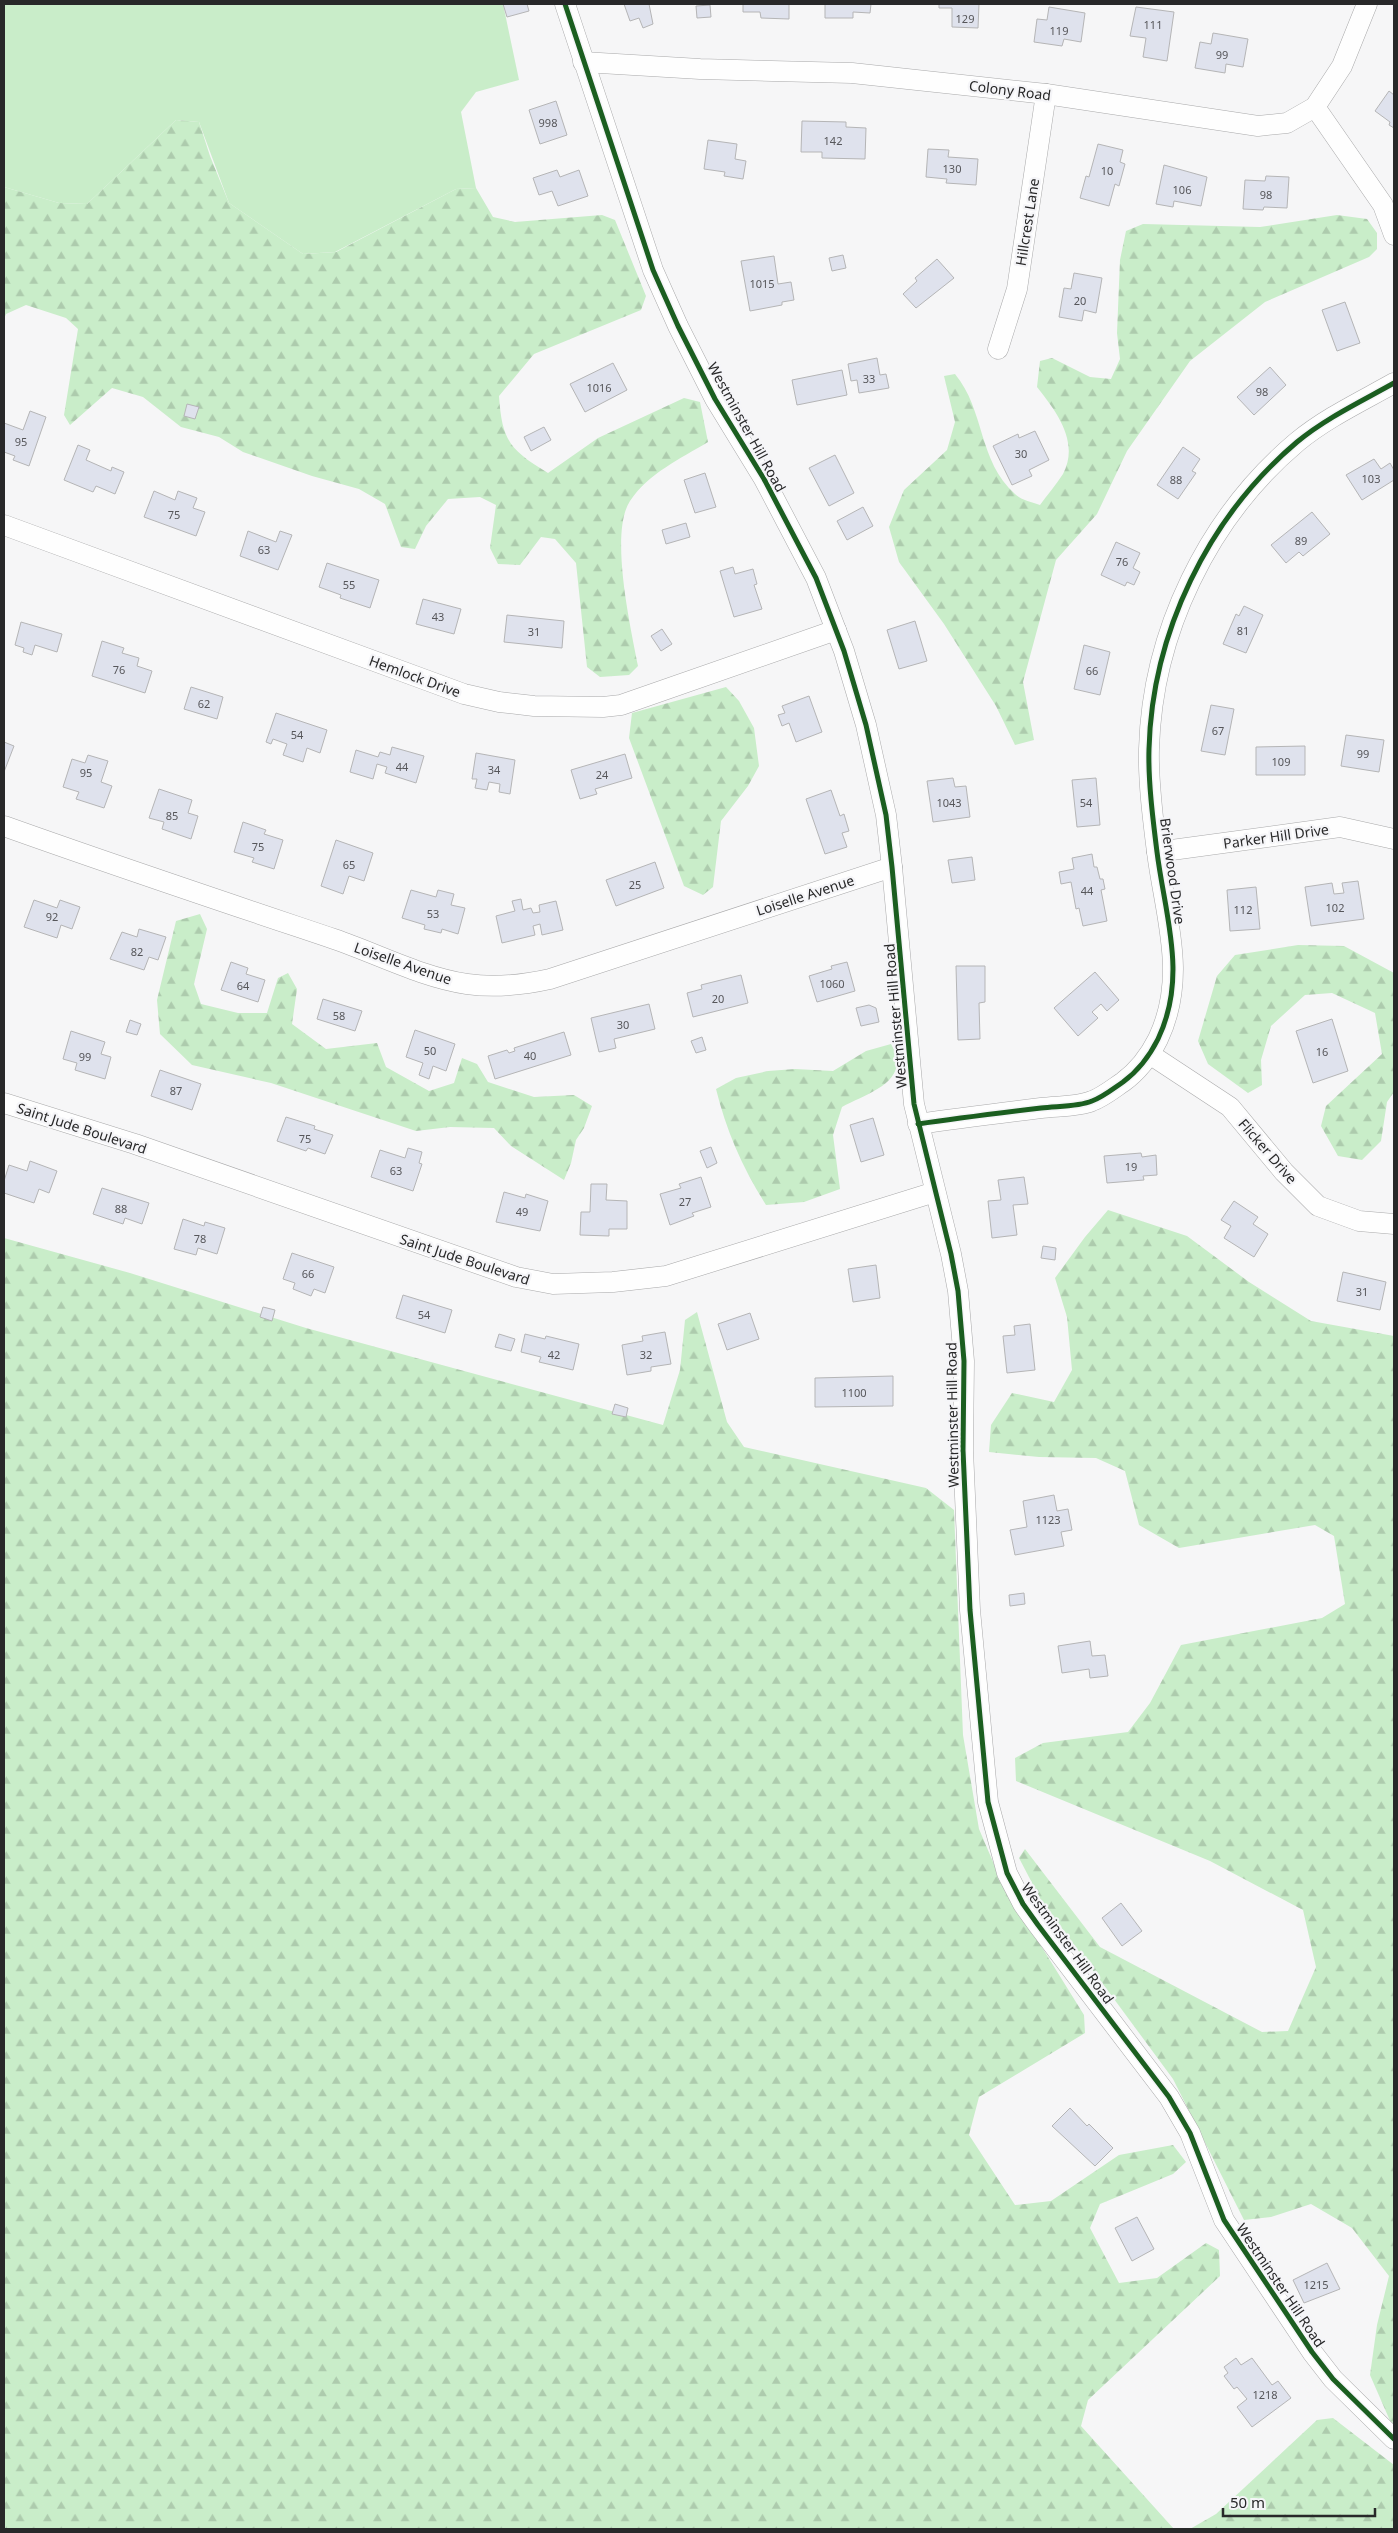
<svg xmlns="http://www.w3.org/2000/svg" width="1398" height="2533" font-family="'Noto Sans',sans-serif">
  <defs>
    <pattern id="forest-firs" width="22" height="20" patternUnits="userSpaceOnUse" patternTransform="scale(1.25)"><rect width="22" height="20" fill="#c9edc9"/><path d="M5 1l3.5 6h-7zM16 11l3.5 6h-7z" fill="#adcbad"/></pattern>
  </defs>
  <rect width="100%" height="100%" fill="#f6f6f7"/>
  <polygon fill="#c9edc9" points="4,4 503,4 519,80 476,92 461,112 476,188 456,189 335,252 303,254 229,203 199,122 176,120 87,204 59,203 4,187"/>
  <g fill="url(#forest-firs)">
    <path d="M176 120 199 122 210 156 229 203 303 254 336 252 456 189 476 188 493 217 515 222 602 215 615 220 646 296 641 310 534 354 499 396C502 441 510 450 548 473L598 438 684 398 700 402 708 442C680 459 649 473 630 501 609 533 631 629 638 666L629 675 600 677 587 667 576 563 555 539 541 537 520 565 498 564 490 548 496 505 480 497 448 499 426 526 415 549 401 547 385 504 359 489 312 476 243 452 219 437 181 427 143 397 112 388 70 425 64 415 78 329 66 318 26 305 6 314 4 319V187L59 203 87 204Z"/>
    <path d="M1337 215 1367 219 1377 233V249L1369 257 1265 302 1190 361 1127 451 1097 514 1056 560 1023 682 1034 740 1015 745 996 706 944 624 899 562 889 527 904 490 947 450 955 422 944 376 955 374C985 410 978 461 1015 494 1021 500 1032 502 1040 505 1047 495 1056 485 1063 474 1080 442 1056 411 1037 387L1040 361 1052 358 1090 377 1111 379 1120 359 1117 333 1120 260 1126 231 1143 224 1260 227Z"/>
    <polygon points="726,687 739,701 754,728 759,766 748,786 721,821 713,887 703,895 684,886 629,738 632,713"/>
    <polygon points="200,914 207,929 194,984 201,1004 238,1013 267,1013 278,978 288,973 297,989 292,1024 326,1049 377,1043 386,1067 429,1091 454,1083 462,1058 477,1064 488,1082 534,1097 574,1095 592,1106 584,1128 576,1140 571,1163 564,1180 511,1146 494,1128 450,1127 416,1131 271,1083 192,1065 160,1034 157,1000 176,921"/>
    <polygon points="1298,945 1344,946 1394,973 1394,1092 1387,1102 1381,1141 1362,1160 1338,1156 1321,1126 1326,1106 1382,1054 1375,1013 1332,993 1305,995 1271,1026 1261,1060 1262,1085 1248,1093 1208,1064 1198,1041 1217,976 1235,955"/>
    <path d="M891 1044C913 1081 868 1093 842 1107L833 1135 840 1189 804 1202 766 1205C743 1169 726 1130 716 1089L736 1078 768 1071 795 1069 833 1071 866 1051Z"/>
    <polygon points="1108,1210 1187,1236 1249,1282 1311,1321 1394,1336 1394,2425 1391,2423 1370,2375 1377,2325 1389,2276 1352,2228 1311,2204 1271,2217 1244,2220 1173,2079 1041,1900 1019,1858 1025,1849 1100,1947 1262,2032 1288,2031 1316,1967 1303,1910 1210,1861 1016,1781 1015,1758 1043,1743 1128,1732 1150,1703 1181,1645 1322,1618 1345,1604 1334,1536 1315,1525 1179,1548 1139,1525 1125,1471 1096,1458 1039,1457 989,1452 991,1425 1012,1393 1054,1402 1072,1370 1067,1317 1055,1278 1085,1237"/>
    <polygon points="4,1238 130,1273 306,1328 663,1425 680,1370 685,1320 697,1312 727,1422 744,1447 926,1488 954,1510 963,1735 979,1829 1002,1883 1084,2015 1085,2033 979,2097 969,2135 1015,2205 1051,2201 1119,2155 1173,2145 1186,2162 1173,2174 1100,2204 1090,2228 1119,2283 1157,2278 1206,2243 1219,2250 1220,2276 1088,2400 1081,2426 1174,2529 4,2529"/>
    <polygon points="1333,2418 1394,2465 1394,2529 1190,2529 1216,2514 1317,2420"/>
  </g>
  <g fill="#dfe2ed" stroke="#b5b5b6">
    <polygon points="503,4 527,4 529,11 507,17"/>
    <polygon points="624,4 649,4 653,24 643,28 639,18 630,21"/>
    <polygon points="743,4 789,4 789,19 761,18 760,12 743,12"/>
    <polygon points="825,4 871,4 870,13 853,12 853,18 825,18"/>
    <polygon points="939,4 979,4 978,28 952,27 952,8 939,8"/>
    <polygon points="710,5 711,17 697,18 696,6"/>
    <polygon points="1049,7 1085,13 1081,42 1064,39 1062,46 1034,42 1037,19 1047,20"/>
    <polygon points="1136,7 1174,12 1167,61 1143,57 1146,38 1130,36"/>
    <polygon points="1213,33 1248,39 1243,67 1226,64 1225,73 1195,68 1200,42 1211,44"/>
    <polygon points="1389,91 1394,95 1394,128 1389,125 1390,122 1375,111"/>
    <polygon points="556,101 567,135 540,144 529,110"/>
    <polygon points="802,121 846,122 846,127 866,128 865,159 822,158 822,152 801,152"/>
    <polygon points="708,140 737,144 735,159 746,161 743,179 724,176 725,172 704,169"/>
    <polygon points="1098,144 1123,150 1120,162 1125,164 1119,186 1115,184 1109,206 1080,198 1086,176 1089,177"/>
    <polygon points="928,149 949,150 948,157 978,159 976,185 946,183 947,179 926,177"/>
    <polygon points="1164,165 1207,177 1201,206 1174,201 1173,207 1156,204"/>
    <polygon points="557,170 560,177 579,170 588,196 558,206 552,191 539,195 533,178"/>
    <polygon points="1266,176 1289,177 1287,208 1264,207 1263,210 1243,209 1245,180 1265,181"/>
    <polygon points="843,255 846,268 832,271 829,258"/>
    <polygon points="774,256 778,284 791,282 794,300 782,302 782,305 750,311 741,261"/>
    <polygon points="937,259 954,278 916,308 903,294 917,281 915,278"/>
    <polygon points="1074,273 1102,278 1096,313 1084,310 1082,321 1059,317 1064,288 1071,289"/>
    <polygon points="1345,302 1360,343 1337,351 1322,310"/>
    <polygon points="877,358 880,375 886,374 889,388 859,393 857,380 851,381 848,364"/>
    <polygon points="613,363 627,390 585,412 570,384"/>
    <polygon points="1270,367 1286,385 1254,415 1237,397"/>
    <polygon points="842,370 847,395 797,405 792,380"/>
    <polygon points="187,404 199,407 195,419 184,416"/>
    <polygon points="30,411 46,417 29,466 13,460 15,456 4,452 4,423 23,430"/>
    <polygon points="544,427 551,440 531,451 524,437"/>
    <polygon points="1035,431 1049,460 1029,470 1032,476 1012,485 993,446 1018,434 1019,438"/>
    <polygon points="78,445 90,450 86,460 111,471 112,467 124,472 115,494 96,486 93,492 64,480"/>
    <polygon points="1183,447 1200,459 1192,471 1196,473 1178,499 1157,485"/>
    <polygon points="835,455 854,493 829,506 809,468"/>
    <polygon points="1374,459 1381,469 1390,463 1394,470 1394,480 1362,500 1346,475"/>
    <polygon points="705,473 716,507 695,513 684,480"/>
    <polygon points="154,491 175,500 178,491 197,498 193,508 205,512 196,536 144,517"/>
    <polygon points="863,507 873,526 847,540 837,521"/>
    <polygon points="1312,512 1330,534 1303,556 1299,552 1286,563 1271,545"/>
    <polygon points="686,523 690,537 666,544 662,530"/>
    <polygon points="248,531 276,542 280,531 292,535 278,570 240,556"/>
    <polygon points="1116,542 1140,553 1133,568 1140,572 1134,585 1127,582 1125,586 1101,575"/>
    <polygon points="327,563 379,580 370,608 340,598 341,595 319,587"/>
    <polygon points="733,567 735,574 753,569 757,584 754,585 762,609 734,617 720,571"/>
    <polygon points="423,599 461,609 454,634 416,624"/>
    <polygon points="1244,606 1263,615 1246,653 1223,644 1236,614 1239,616"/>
    <polygon points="507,615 564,621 562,648 504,642"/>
    <polygon points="915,621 927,661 899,669 887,630"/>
    <polygon points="21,622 62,634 57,652 35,645 32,655 23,652 24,648 15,645"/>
    <polygon points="662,629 672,644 661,651 651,636"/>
    <polygon points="102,641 124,648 122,653 139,658 137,666 152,671 145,693 92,676"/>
    <polygon points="1084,645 1110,652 1100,695 1074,689"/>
    <polygon points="191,687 223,697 217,719 184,709"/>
    <polygon points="809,696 822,732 796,742 789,723 782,726 778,715 785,713 782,706"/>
    <polygon points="1211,705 1234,709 1225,755 1201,751"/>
    <polygon points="276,713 327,730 320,753 307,748 303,762 283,755 287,744 273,739 271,744 266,742"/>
    <polygon points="1346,735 1384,740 1379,772 1341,766"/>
    <polygon points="4,742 14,746 4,772"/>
    <polygon points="1305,746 1305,775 1256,775 1256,747"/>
    <polygon points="392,747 424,756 416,783 385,773 387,767 377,764 373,779 350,772 356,750 378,757 380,752 390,755"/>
    <polygon points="476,753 515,760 510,794 499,792 500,784 489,782 487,790 475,788 477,779 472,779"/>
    <polygon points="625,754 632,778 595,789 597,794 580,799 571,770"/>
    <polygon points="88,755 108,761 101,782 112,786 104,808 76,799 79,792 63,787 72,759 85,763"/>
    <polygon points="953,778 955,787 966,786 970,817 933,822 927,781"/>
    <polygon points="1096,778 1100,825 1077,827 1072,780"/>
    <polygon points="159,789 192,800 188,813 198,816 191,839 162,829 164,822 149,818"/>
    <polygon points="831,790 840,816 844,814 849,831 842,833 847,847 825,854 806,799"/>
    <polygon points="243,822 266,830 264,834 283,840 274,869 252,862 254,858 234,852"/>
    <polygon points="336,840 373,853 364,881 349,876 343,894 321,886"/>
    <polygon points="1092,854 1094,867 1097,867 1100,879 1103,879 1105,889 1101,890 1107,921 1083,926 1079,908 1076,909 1071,882 1061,884 1059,872 1074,869 1072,858"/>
    <polygon points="972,857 975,880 952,883 948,860"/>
    <polygon points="655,862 664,888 616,906 606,880"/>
    <polygon points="1358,881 1364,919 1311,926 1305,887 1332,883 1334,894 1344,893 1342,883"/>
    <polygon points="1256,887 1260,929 1230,931 1227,890"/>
    <polygon points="411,890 436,897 438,890 454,894 451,905 465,908 458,934 442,929 441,933 424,929 425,925 402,918"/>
    <polygon points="521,899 523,910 531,908 533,913 540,912 539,905 556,901 563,930 542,935 540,924 533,926 535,935 502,943 496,916 515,911 512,901"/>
    <polygon points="34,900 57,908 60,900 80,907 72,929 61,925 57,938 24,927"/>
    <polygon points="139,929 166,937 158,960 149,957 144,970 110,959 122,932 137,937"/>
    <polygon points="231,962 248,968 246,974 265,980 258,1002 221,990"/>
    <polygon points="847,962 855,991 817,1002 809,976 832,969 831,966"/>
    <polygon points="956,966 985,966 985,1002 979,1003 980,1039 958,1040"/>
    <polygon points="1095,972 1119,1000 1107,1011 1101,1004 1092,1012 1098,1018 1078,1036 1054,1008"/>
    <polygon points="741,975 748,1003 693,1017 687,993 702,989 701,985"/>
    <polygon points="323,999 362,1011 355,1031 317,1019"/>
    <polygon points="649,1004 655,1029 614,1039 616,1048 599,1052 591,1018"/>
    <polygon points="869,1005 876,1008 879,1022 861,1026 856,1008"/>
    <polygon points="1332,1019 1348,1071 1313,1083 1296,1031"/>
    <polygon points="130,1020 141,1024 137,1035 126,1032"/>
    <polygon points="415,1030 455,1044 446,1071 433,1066 429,1079 419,1075 423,1063 406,1057"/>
    <polygon points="71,1031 105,1042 101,1054 111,1057 105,1079 75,1070 77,1063 63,1059"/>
    <polygon points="564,1032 571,1055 495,1079 488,1056 507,1050 509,1053 515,1051 514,1048"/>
    <polygon points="702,1037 706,1050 696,1053 691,1041"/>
    <polygon points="160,1070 201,1084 192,1110 151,1096"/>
    <polygon points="286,1117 315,1126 314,1129 333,1135 325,1154 308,1148 306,1151 277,1141"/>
    <polygon points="873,1118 884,1155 861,1162 850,1125"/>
    <polygon points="711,1147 717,1163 707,1168 700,1151"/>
    <polygon points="408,1148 422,1152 419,1163 422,1164 413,1191 371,1177 380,1150 405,1158"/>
    <polygon points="1141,1153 1142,1157 1156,1155 1157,1175 1143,1176 1144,1180 1107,1183 1104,1156"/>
    <polygon points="30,1161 57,1171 49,1193 39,1189 34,1203 4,1193 4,1181 9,1165 27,1171"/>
    <polygon points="701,1177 711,1207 692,1213 694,1216 670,1225 660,1194 681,1188 679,1184"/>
    <polygon points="1024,1177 1028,1204 1013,1205 1017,1235 992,1238 988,1201 1001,1200 998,1180"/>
    <polygon points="591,1184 607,1184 606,1200 627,1201 627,1229 609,1229 609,1236 580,1235 581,1212 590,1212"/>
    <polygon points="102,1188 149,1203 142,1224 125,1218 123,1224 93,1214"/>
    <polygon points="504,1192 525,1198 526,1194 548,1201 540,1231 496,1222"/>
    <polygon points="1234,1201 1258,1217 1253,1224 1268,1234 1254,1257 1224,1238 1231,1226 1221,1220"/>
    <polygon points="183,1219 204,1226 205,1222 225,1228 217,1254 198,1248 196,1255 174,1249"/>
    <polygon points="1043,1246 1056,1248 1055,1260 1041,1258"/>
    <polygon points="292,1253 334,1267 325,1293 314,1289 311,1296 293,1289 295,1283 283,1279"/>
    <polygon points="876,1265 880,1298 853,1302 848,1269"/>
    <polygon points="1343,1272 1386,1282 1380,1310 1337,1301"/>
    <polygon points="403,1295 452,1310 445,1333 396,1318"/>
    <polygon points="263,1307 275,1310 272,1321 260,1317"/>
    <polygon points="750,1313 759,1339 727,1350 718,1324"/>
    <polygon points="1030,1324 1035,1370 1007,1373 1003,1336 1015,1335 1014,1326"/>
    <polygon points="665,1332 671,1364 651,1367 651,1371 627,1375 622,1345 643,1341 642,1336"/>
    <polygon points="499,1334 515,1339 511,1351 495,1347"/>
    <polygon points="525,1334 545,1339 546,1336 579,1344 573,1370 539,1362 541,1357 521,1352"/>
    <polygon points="893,1376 893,1406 815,1407 815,1378"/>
    <polygon points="615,1404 628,1408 626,1417 612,1414"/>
    <polygon points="1054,1495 1057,1511 1068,1509 1072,1530 1061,1532 1064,1546 1015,1555 1010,1530 1027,1527 1023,1501"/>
    <polygon points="1024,1593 1025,1604 1010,1606 1009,1595"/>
    <polygon points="1090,1641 1092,1656 1105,1655 1108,1676 1090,1678 1089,1669 1062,1673 1058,1646"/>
    <polygon points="1121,1903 1142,1931 1122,1946 1102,1918"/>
    <polygon points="1070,2108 1087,2126 1089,2124 1113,2148 1095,2166 1052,2126"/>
    <polygon points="1137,2217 1154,2249 1132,2261 1115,2228"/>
    <polygon points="1327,2263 1340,2289 1304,2303 1293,2280"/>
    <polygon points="1236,2358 1241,2365 1252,2358 1272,2385 1278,2381 1291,2398 1252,2427 1237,2407 1247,2399 1237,2387 1234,2389 1224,2376 1228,2373 1224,2367"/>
  </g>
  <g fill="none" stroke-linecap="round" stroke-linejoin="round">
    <g stroke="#a9a9aa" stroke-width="21">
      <g id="street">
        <polyline points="565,4 653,270 678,326 715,399 764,479 816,578 844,651 866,725 886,815 892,867 914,1104 951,1254 958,1291 964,1361 963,1450 970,1610 988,1802 1007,1873 1023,1904 1038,1925 1169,2097 1190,2133 1224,2220 1312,2352 1333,2379 1394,2439"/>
        <polyline points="583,62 700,69 852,73 1046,94 1258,126 1287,123 1315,107 1342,66 1367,4"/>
        <polyline points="1315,107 1383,205 1394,235"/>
        <polyline points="998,349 1017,289 1046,94"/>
        <polyline points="4,525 464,694 499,702 534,706 603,707 621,705 836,630"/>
        <path d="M4 826C113 865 224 902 334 939 378 954 421 977 467 984 495 988 523 985 550 979L892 867"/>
        <polyline points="1157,852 1340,827 1394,839"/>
        <polyline points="1151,1055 1230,1107 1284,1172 1318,1206 1359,1221 1394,1224"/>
        <polyline points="4,1103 135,1144 516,1277 553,1284 613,1282 666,1276 935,1192"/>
        <path d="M918 1124C959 1118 1000 1113 1041 1108 1057 1106 1078 1107 1092 1101 1103 1097 1114 1088 1123 1082 1138 1071 1150 1055 1158 1039 1188 976 1165 916 1157 852 1153 820 1148 781 1149 749 1152 633 1208 517 1297 442 1326 418 1362 401 1394 383"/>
      </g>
    </g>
    <use href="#street" stroke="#fefefe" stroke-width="20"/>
    <g stroke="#f5f5f8" stroke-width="8">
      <g id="cycleway">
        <polyline points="565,4 653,270 678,326 715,399 764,479 816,578 844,651 866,725 886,815 892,867 914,1104 951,1254 958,1291 964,1361 963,1450 970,1610 988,1802 1007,1873 1023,1904 1038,1925 1169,2097 1190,2133 1224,2220 1312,2352 1333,2379 1394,2439"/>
        <path d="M918 1124C959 1118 1000 1113 1041 1108 1057 1106 1078 1107 1092 1101 1103 1097 1114 1088 1123 1082 1138 1071 1150 1055 1158 1039 1188 976 1165 916 1157 852 1153 820 1148 781 1149 749 1152 633 1208 517 1297 442 1326 418 1362 401 1394 383"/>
      </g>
    </g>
    <use href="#cycleway" stroke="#1b5e20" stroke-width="5"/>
  </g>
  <g text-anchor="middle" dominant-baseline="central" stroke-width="4.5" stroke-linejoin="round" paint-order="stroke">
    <g font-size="11" fill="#56565a">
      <text x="965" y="18">129</text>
      <text x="1153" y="24">111</text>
      <text x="1059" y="30">119</text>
      <text x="1222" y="54">99</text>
      <text x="548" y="122">998</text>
      <text x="833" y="140">142</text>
      <text x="952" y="168">130</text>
      <text x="1107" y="170">10</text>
      <text x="1182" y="189">106</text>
      <text x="1266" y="194">98</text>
      <text x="762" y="283">1015</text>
      <text x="1080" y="300">20</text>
      <text x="869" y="378">33</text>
      <text x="599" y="387">1016</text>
      <text x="1262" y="391">98</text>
      <text x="21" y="441">95</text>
      <text x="1021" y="453">30</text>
      <text x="1371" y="478">103</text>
      <text x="1176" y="479">88</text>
      <text x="174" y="514">75</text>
      <text x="1301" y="540">89</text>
      <text x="264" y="549">63</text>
      <text x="1122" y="561">76</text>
      <text x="349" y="584">55</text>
      <text x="438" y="616">43</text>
      <text x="1243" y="630">81</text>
      <text x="534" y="631">31</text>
      <text x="119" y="669">76</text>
      <text x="1092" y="670">66</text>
      <text x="204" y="703">62</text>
      <text x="1218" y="730">67</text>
      <text x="297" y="734">54</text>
      <text x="1363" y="753">99</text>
      <text x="1281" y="761">109</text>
      <text x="402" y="766">44</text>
      <text x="494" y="769">34</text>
      <text x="86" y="772">95</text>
      <text x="602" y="774">24</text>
      <text x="949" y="802">1043</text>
      <text x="1086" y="802">54</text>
      <text x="172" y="815">85</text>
      <text x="258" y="846">75</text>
      <text x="349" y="864">65</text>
      <text x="635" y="884">25</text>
      <text x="1087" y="890">44</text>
      <text x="1335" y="907">102</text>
      <text x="1243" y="909">112</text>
      <text x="433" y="913">53</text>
      <text x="52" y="916">92</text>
      <text x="137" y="951">82</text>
      <text x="832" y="983">1060</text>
      <text x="243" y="985">64</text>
      <text x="718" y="998">20</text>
      <text x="339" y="1015">58</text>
      <text x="623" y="1024">30</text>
      <text x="430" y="1050">50</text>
      <text x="1322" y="1051">16</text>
      <text x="530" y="1055">40</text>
      <text x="85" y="1056">99</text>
      <text x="176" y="1090">87</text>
      <text x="305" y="1138">75</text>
      <text x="1131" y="1166">19</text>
      <text x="396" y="1170">63</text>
      <text x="685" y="1201">27</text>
      <text x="121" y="1208">88</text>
      <text x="522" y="1211">49</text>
      <text x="200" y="1238">78</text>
      <text x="308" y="1273">66</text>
      <text x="1362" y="1291">31</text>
      <text x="424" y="1314">54</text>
      <text x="554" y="1354">42</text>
      <text x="646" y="1354">32</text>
      <text x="854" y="1392">1100</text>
      <text x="1048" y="1519">1123</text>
      <text x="1316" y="2284">1215</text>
      <text x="1265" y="2394">1218</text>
    </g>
    <g font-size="14" fill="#282829" stroke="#f5f5f8">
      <text transform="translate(1010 90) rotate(7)">Colony Road</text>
      <text transform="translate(1027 222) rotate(-81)">Hillcrest Lane</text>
      <text transform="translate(747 427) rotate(61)">Westminster Hill Road</text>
      <text transform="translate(415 676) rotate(20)">Hemlock Drive</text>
      <text transform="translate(1276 836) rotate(-8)">Parker Hill Drive</text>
      <text transform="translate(1173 871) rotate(82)">Brierwood Drive</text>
      <text transform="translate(805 895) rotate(-18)">Loiselle Avenue</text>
      <text transform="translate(403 963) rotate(19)">Loiselle Avenue</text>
      <text transform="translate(895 1016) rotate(-95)">Westminster Hill Road</text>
      <text transform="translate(82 1128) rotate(18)">Saint Jude Boulevard</text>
      <text transform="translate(1268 1151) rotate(49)">Flicker Drive</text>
      <text transform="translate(465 1259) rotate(18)">Saint Jude Boulevard</text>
      <text transform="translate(952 1415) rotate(-91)">Westminster Hill Road</text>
      <text transform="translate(1068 1943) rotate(54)">Westminster Hill Road</text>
      <text transform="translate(1281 2285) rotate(56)">Westminster Hill Road</text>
    </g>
  </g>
  <rect width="1398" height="2533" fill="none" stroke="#282829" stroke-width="10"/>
  <path d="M1223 2508v8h152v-8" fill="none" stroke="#282829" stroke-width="2.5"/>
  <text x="1230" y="2508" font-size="15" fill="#282829" stroke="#f5f5f8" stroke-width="4" paint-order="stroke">50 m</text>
</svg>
